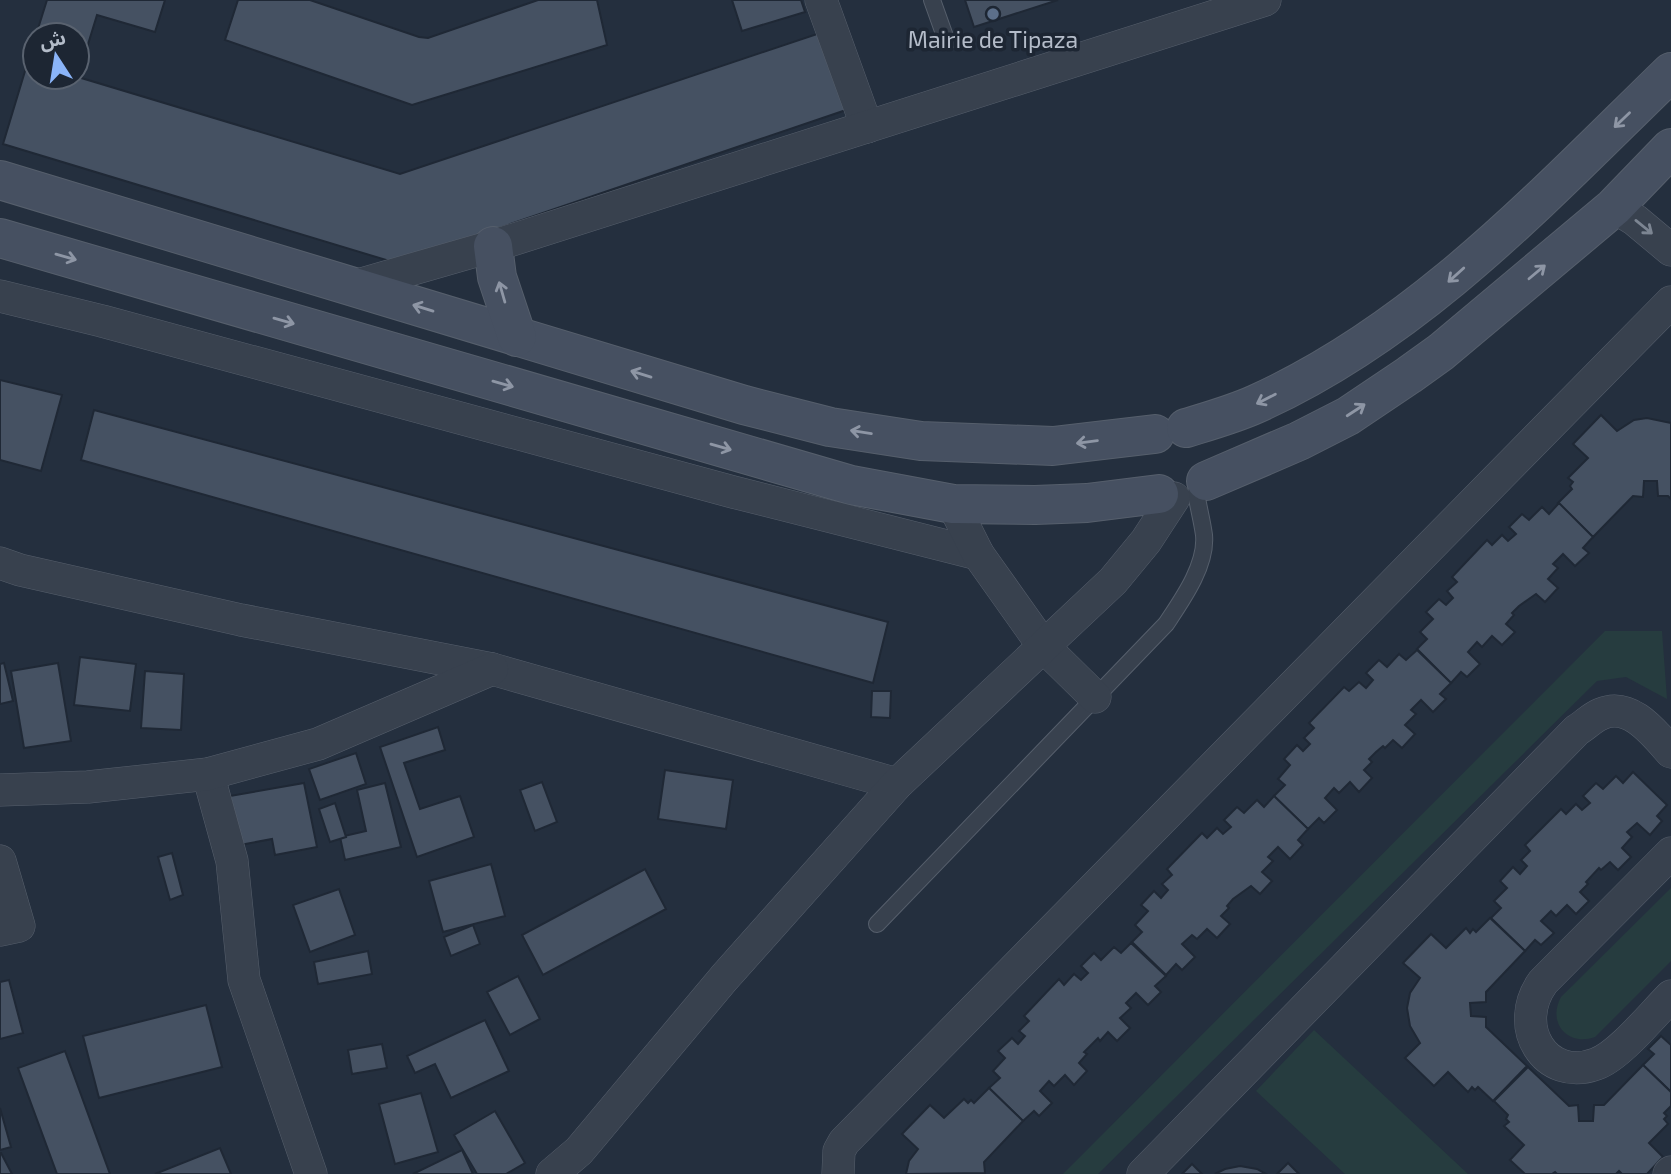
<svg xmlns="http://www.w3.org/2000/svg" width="1671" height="1174" font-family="'Exo 2','Noto Sans Arabic',sans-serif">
  <rect width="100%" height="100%" fill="#242f3e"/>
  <g fill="#263c3f">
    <polygon points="1605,631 1662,631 1667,699 1626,677 1597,681 1098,1174 1063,1174"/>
    <path d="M1671 888V961L1595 1037C1567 1047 1547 1022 1561 997Z"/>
    <polygon points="1314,1030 1468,1174 1345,1174 1256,1091"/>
  </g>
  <g fill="#455162" stroke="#1f2835" stroke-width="2">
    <polygon points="47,0 165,0 155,32 97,15 78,77 400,174 820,33 846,110 396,263 3,144 35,38 35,77 77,77 77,35 36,35"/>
    <polygon points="238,0 310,0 419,37 428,38 538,0 597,0 607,45 412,105 225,40"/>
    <polygon points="732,0 801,0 805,12 742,31"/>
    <polygon points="965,0 1058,0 974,27"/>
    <polygon points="0,380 62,395 41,471 0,460"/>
    <polygon points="94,410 888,622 873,683 81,460"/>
    <polygon points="1601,415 1617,431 1634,420 1647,418 1671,423 1671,499 1668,496 1658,496 1657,481 1644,481 1643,497 1633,496 1593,537 1558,503 1572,489 1570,486 1573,482 1568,478 1588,458 1573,444"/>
    <polygon points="1559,503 1593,537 1583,548 1589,553 1575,566 1563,554 1553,564 1558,568 1548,579 1558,588 1545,602 1536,594 1519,606 1512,613 1514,615 1506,624 1515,632 1502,645 1492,636 1482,647 1477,642 1468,652 1480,664 1467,677 1461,672 1451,683 1417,649 1427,639 1420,632 1433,619 1426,612 1439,599 1446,605 1453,598 1447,591 1457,582 1452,577 1487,540 1492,545 1502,535 1508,541 1516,534 1509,527 1522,514 1529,520 1542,507 1549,514"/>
    <polygon points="1417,650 1451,683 1440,694 1446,699 1433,712 1421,700 1411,710 1416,714 1405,725 1415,734 1402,748 1393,740 1385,748 1383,746 1376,752 1369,759 1372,762 1364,770 1372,778 1359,792 1350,782 1339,793 1334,788 1325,798 1337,810 1324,823 1319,818 1308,829 1274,796 1285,785 1278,779 1290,765 1284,759 1297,745 1303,751 1310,744 1304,738 1314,728 1309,723 1344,687 1349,691 1359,682 1366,688 1373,680 1366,673 1379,660 1387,667 1399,654 1406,660"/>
    <polygon points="80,657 136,664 130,711 74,705"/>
    <polygon points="4,663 13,701 0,704 0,664"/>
    <polygon points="58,663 71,741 24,748 11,671"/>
    <polygon points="145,671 184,674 181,730 141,728"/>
    <polygon points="872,691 891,691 890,718 871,717"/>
    <polygon points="438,727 445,750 404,763 420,809 460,796 474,837 417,857 380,747"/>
    <polygon points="356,753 366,784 320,800 309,769"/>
    <polygon points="665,770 733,780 726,829 658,819"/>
    <polygon points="1633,772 1667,805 1657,816 1662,821 1650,835 1637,823 1627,832 1632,837 1622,848 1631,857 1618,870 1610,862 1601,870 1599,868 1586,882 1588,884 1580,892 1589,901 1576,914 1567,905 1556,916 1551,911 1541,921 1554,933 1541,945 1535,940 1525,951 1491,918 1501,908 1494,901 1507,888 1500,881 1513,867 1520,874 1527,866 1521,860 1530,851 1525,845 1561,809 1566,814 1576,804 1582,810 1590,803 1583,796 1596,783 1603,789 1616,776 1623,783"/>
    <polygon points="542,782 557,822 535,831 520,790"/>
    <polygon points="304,783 317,847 275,855 272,839 240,845 230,796"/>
    <polygon points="385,783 401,847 345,860 340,837 366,831 357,790"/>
    <polygon points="1274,796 1308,829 1298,840 1303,845 1290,859 1278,847 1268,857 1273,861 1262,872 1272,881 1260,894 1251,886 1233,899 1227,906 1229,908 1221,916 1230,924 1217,938 1207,929 1197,939 1192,935 1182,944 1195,957 1182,970 1176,964 1166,975 1132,942 1142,932 1135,925 1148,911 1141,905 1154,891 1161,898 1168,890 1162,884 1172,875 1167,869 1202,833 1207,838 1217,828 1223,834 1231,827 1224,820 1237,807 1244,813 1257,800 1264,807"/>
    <polygon points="335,803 346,837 330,842 319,809"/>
    <polygon points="172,853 183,895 170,900 158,857"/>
    <polygon points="491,864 505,916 443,932 429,881"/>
    <polygon points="645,869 666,909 543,975 522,935"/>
    <polygon points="339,889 355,935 310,952 293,905"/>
    <polygon points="1490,918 1525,951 1486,992 1486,1002 1470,1003 1471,1016 1486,1017 1486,1027 1527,1066 1493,1101 1478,1087 1475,1090 1472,1087 1468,1092 1448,1072 1434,1086 1405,1058 1420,1043 1410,1026 1407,1008 1410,993 1420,978 1403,963 1431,934 1446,948 1466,928 1470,933 1473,929 1476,932"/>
    <polygon points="473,925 480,944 451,956 444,937"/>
    <polygon points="1131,943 1166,976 1155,986 1161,992 1148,1005 1136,993 1126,1003 1131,1008 1120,1018 1130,1028 1117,1041 1108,1032 1100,1041 1098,1038 1084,1052 1087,1054 1079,1063 1087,1071 1074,1085 1065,1075 1054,1086 1049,1081 1040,1091 1052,1103 1039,1116 1034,1111 1023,1121 989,1088 1000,1078 993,1071 1005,1058 998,1051 1012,1038 1018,1044 1025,1036 1019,1031 1029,1021 1024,1016 1059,979 1064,985 1074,974 1081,980 1088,973 1081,966 1094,953 1101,960 1114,947 1121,953"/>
    <polygon points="368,951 372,974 318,984 314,962"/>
    <polygon points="518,976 540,1019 510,1035 487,992"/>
    <polygon points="9,980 23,1033 0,1039 0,982"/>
    <polygon points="206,1005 222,1067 99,1098 83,1036"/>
    <polygon points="485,1020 509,1071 451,1098 435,1064 415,1073 407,1056"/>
    <polygon points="1661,1036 1671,1045 1671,1092 1643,1065 1654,1054 1648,1049"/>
    <polygon points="382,1044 387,1068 352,1074 348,1050"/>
    <polygon points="65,1051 110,1174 57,1174 18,1068"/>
    <polygon points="1643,1065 1671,1092 1671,1106 1664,1113 1667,1116 1664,1119 1668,1124 1649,1143 1663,1157 1647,1174 1622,1174 1619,1171 1616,1174 1557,1174 1555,1172 1552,1174 1525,1174 1510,1160 1524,1145 1504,1126 1509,1122 1506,1119 1508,1115 1494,1101 1528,1067 1569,1106 1578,1105 1579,1121 1593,1121 1594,1105 1604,1105"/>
    <polygon points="989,1088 1023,1121 984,1162 985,1173 906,1174 909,1161 918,1149 902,1134 930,1105 944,1118 964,1099 968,1103 971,1100 974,1103"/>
    <polygon points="421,1093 438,1152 395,1164 379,1104"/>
    <polygon points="0,1108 11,1147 0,1150"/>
    <polygon points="495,1111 525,1163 506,1174 477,1174 454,1135"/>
    <polygon points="220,1148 231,1174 155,1174"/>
    <polygon points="462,1150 473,1174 413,1174"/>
    <polygon points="0,1153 1,1153 12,1174 0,1174"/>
    <polygon points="1288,1163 1299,1174 1277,1174"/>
    <polygon points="1192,1164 1202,1174 1182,1174"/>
    <polygon points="1240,1166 1257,1169 1266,1174 1215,1174 1225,1169"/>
  </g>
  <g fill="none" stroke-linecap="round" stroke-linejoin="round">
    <g stroke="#565f6c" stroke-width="18">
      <g id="lane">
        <polyline points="932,0 947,42"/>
        <path d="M877 924 1166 624C1182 600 1207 565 1204 535 1202 520 1198 506 1196 492"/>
      </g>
    </g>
    <g stroke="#565f6c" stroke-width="33">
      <g id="street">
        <polyline points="821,0 867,127"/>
        <polyline points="1614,207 1635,220 1671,250"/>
        <polyline points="351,287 493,246 1265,0"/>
        <polyline points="0,296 102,321 733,492 978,554"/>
        <polyline points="953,504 978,554 1044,647 1095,697"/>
        <polyline points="0,563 20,570 241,620 492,669 897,784"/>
        <polyline points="208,774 232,861 244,980 311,1174"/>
        <polyline points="0,790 88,787 208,774 318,744 492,669"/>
        <path d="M1671 853 1543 982C1511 1026 1545 1083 1596 1064 1619 1056 1652 1015 1671 996"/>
        <polyline points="0,861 19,926 0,930"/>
        <polyline points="552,1174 579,1151 724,978 897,784 1113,581 1146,541 1174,498"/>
        <polyline points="838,1174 839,1151 844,1142 1671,302"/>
        <path d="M1143 1174 1577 730C1585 725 1593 717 1601 714 1630 701 1654 733 1671 752"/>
        <polyline points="1669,1174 1671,1172"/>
      </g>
    </g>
    <g stroke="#565f6c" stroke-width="40">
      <g id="secondary">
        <polyline points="0,180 744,405 830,427 921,441 1053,446 1155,434"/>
        <polyline points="0,238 851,485 953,504 1035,505 1087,503 1159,494"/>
        <polyline points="493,246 497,277 517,337"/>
        <path d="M1186 428C1209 421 1234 414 1256 404 1420 330 1544 195 1671 72"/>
        <polyline points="1206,481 1299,441 1348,416 1409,375 1441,352 1614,207 1671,148"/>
      </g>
    </g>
    <use href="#lane" stroke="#38414e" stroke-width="16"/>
    <use href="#street" stroke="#38414e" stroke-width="32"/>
    <use href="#secondary" stroke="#465061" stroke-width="38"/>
  </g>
  <defs><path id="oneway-shaft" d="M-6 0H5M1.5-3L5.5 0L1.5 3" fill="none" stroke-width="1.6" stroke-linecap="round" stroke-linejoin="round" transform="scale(1.75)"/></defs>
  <g stroke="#8e96a5">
    <use href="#oneway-shaft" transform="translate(1622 120) rotate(136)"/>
    <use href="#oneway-shaft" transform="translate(66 257) rotate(16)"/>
    <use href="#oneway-shaft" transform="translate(1537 272) rotate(-40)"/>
    <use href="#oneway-shaft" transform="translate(1456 275) rotate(138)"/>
    <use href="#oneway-shaft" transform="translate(502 292) rotate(-106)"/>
    <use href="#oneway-shaft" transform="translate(423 308) rotate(-163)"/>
    <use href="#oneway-shaft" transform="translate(284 321) rotate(16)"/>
    <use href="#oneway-shaft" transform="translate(641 374) rotate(-163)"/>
    <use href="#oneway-shaft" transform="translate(503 384) rotate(16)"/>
    <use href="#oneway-shaft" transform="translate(1266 399) rotate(153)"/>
    <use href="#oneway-shaft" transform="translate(1356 410) rotate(-33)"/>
    <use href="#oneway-shaft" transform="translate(861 432) rotate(-171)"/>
    <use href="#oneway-shaft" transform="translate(1087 442) rotate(173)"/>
    <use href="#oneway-shaft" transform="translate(721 447) rotate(16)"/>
  </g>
  <use stroke="#7c8592" href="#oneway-shaft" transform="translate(1644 227) rotate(39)"/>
  <circle fill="#5c6f8a" stroke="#1d2633" stroke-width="2.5" cx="993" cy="14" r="7"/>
  <g text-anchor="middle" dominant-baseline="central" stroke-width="7" stroke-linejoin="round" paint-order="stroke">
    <g font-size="23" fill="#b4bcc9" stroke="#1d2633">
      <text x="993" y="39">Mairie de Tipaza</text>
    </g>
  </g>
  <g transform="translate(56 56) rotate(348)"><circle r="33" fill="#1d2633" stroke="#59626f" stroke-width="2"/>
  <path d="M0-5L12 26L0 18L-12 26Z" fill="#8ab4f8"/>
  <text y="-10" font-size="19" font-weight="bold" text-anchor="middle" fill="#b4bcc9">ش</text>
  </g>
</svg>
